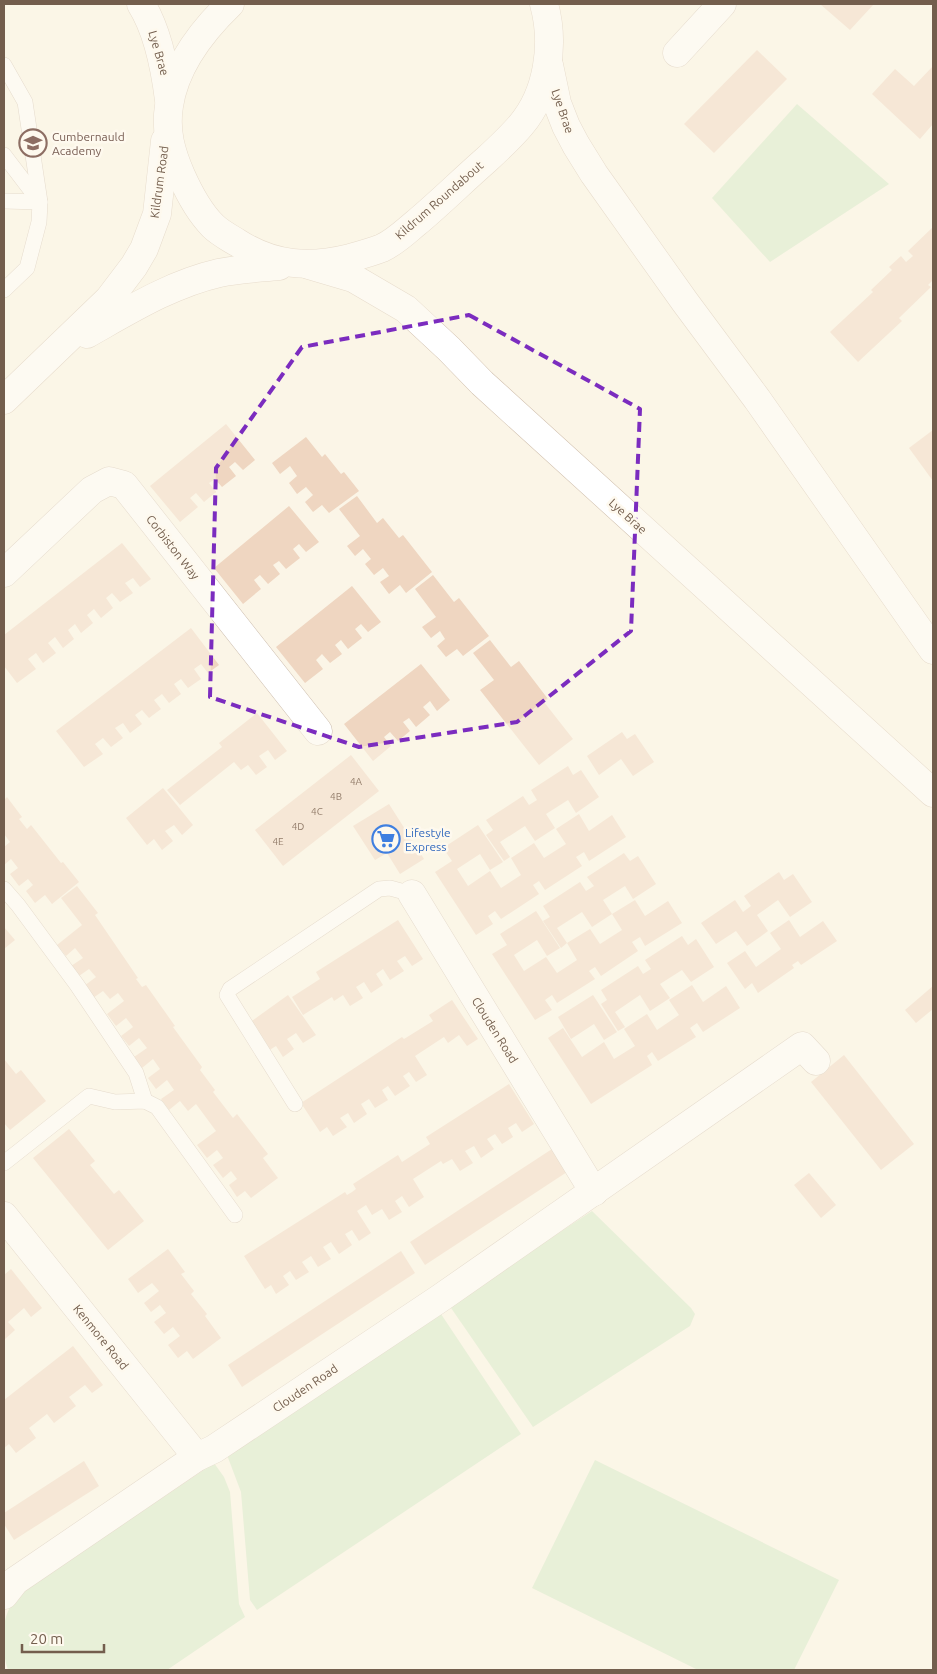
<svg xmlns="http://www.w3.org/2000/svg" width="937" height="1674" font-family="Ubuntu,sans-serif">
  <rect width="100%" height="100%" fill="#fbf5e7"/>
  <g fill="#d1e8c6">
    <polygon points="797,104 889,184 770,262 712,198"/>
    <polygon points="592,1211 691,1308 695,1314 690,1326 533,1427 449,1305"/>
    <polygon points="441,1314 521,1434 257,1610 250,1600 241,1492 227,1455"/>
    <polygon points="595,1460 839,1580 794,1670 698,1670 532,1588"/>
    <path d="M214 1463 224 1477 230 1492 239 1604 245 1617 167 1670H8C1 1649 0 1620 14 1600 18 1595 25 1591 30 1587Z"/>
  </g>
  <g fill="#efd6c1">
    <polygon points="820,4 874,4 850,30"/>
    <polygon points="757,50 787,79 714,153 684,124"/>
    <polygon points="933,66 933,124 920,139 872,94 895,69 914,86"/>
    <polygon points="933,227 933,280 928,285 931,287 899,318 902,321 858,362 830,332 873,292 871,290 892,270 889,267 901,256 906,262 913,256 908,251"/>
    <polygon points="226,424 255,460 243,470 235,462 229,467 236,476 222,487 215,479 209,483 216,492 204,502 196,493 190,498 198,507 180,522 150,486"/>
    <polygon points="933,430 933,481 909,448"/>
    <polygon points="306,437 322,457 325,454 341,474 344,472 359,491 329,513 322,505 313,512 305,502 313,495 306,487 297,494 289,483 297,476 290,466 280,474 272,463"/>
    <polygon points="357,496 377,523 383,518 399,538 403,535 432,572 406,593 400,585 389,594 380,582 389,576 383,568 374,575 365,564 371,559 363,549 355,556 347,546 360,536 339,509"/>
    <polygon points="289,506 319,542 306,552 299,544 293,549 300,558 286,569 279,561 273,565 280,574 268,584 260,575 254,580 261,589 243,604 214,568"/>
    <polygon points="122,543 151,579 140,587 133,578 125,583 133,593 120,602 112,593 106,598 113,608 101,618 94,609 87,615 93,623 81,633 75,624 68,630 74,639 63,648 55,637 48,643 56,653 43,663 36,653 28,659 36,669 17,683 4,666 4,635"/>
    <polygon points="433,575 454,602 459,598 489,636 463,656 457,649 446,657 437,646 445,639 440,631 431,638 422,627 436,617 415,589"/>
    <polygon points="352,586 381,622 368,632 361,624 355,629 362,638 348,649 341,640 335,645 342,654 330,663 322,654 316,660 323,669 305,683 276,647"/>
    <polygon points="191,628 219,665 208,673 201,664 194,669 201,679 188,688 181,679 174,684 181,694 169,703 162,694 154,700 161,709 149,718 142,710 135,715 142,724 130,733 123,723 115,728 123,738 111,747 103,738 95,744 103,754 84,767 56,731"/>
    <polygon points="490,640 511,667 519,661 548,699 544,702 573,739 539,765 480,690 494,680 473,653"/>
    <polygon points="421,664 450,700 437,711 430,701 423,707 430,715 416,727 409,718 403,722 410,731 398,741 390,732 384,737 391,746 373,761 344,724"/>
    <polygon points="257,713 287,751 275,760 268,750 259,756 267,767 256,775 248,765 241,770 234,762 180,805 167,790 222,747 219,743"/>
    <polygon points="622,732 627,739 635,734 654,762 633,776 621,759 599,775 587,756"/>
    <polygon points="351,755 379,791 283,866 255,830"/>
    <polygon points="568,766 573,775 581,770 599,797 576,813 568,800 546,814 555,828 535,841 525,826 500,842 510,857 504,861 486,835 493,830 486,820 523,796 529,805 537,800 531,790"/>
    <polygon points="163,788 193,825 182,835 174,825 165,831 173,841 162,850 154,839 147,845 126,818"/>
    <polygon points="7,797 22,817 19,819 27,829 31,825 61,863 63,862 79,882 52,904 45,895 35,903 26,891 33,885 28,879 19,886 10,874 18,868 11,859 4,865 4,847 10,842 4,834 4,800"/>
    <polygon points="389,804 424,859 400,874 387,853 375,860 353,826"/>
    <polygon points="579,814 589,831 612,815 626,837 589,861 584,852 576,857 582,866 545,890 539,881 533,885 539,894 501,919 495,911 488,916 493,924 476,935 435,872 452,861 443,848 478,825 503,862 490,870 480,854 457,869 468,886 490,871 501,888 521,875 511,858 534,843 544,858 566,844 556,829"/>
    <polygon points="624,853 630,861 638,856 656,884 633,899 625,886 603,900 612,914 592,927 582,912 557,928 567,943 561,948 543,921 550,917 543,906 580,882 586,891 594,886 587,877"/>
    <polygon points="779,872 784,880 793,874 812,902 790,917 778,900 757,915 768,931 760,937 747,946 736,931 716,944 701,923 735,900 743,912 751,906 744,896"/>
    <polygon points="77,886 98,913 95,915 138,978 136,979 142,987 146,985 175,1026 173,1027 202,1067 200,1070 215,1090 213,1092 233,1118 237,1114 268,1154 263,1158 278,1178 251,1198 245,1191 237,1197 229,1185 237,1179 231,1171 223,1178 213,1165 223,1158 217,1150 207,1158 197,1145 216,1131 196,1104 188,1111 180,1101 169,1110 161,1099 174,1090 167,1080 156,1089 148,1078 160,1069 153,1059 142,1068 134,1057 147,1048 139,1038 129,1046 121,1036 133,1027 126,1018 116,1026 107,1014 124,1001 118,993 110,999 103,991 93,998 84,986 96,977 89,969 79,976 71,966 83,958 75,948 66,956 57,945 82,925 61,898"/>
    <polygon points="635,900 645,916 668,901 682,923 645,946 640,937 632,942 638,951 601,976 595,967 589,971 595,979 557,1003 552,995 545,1000 552,1010 535,1020 492,954 507,945 500,934 536,911 560,948 547,956 537,940 514,955 524,971 546,957 557,973 577,960 567,943 590,929 600,944 622,930 612,914"/>
    <polygon points="398,920 423,959 412,966 405,956 397,961 404,971 390,980 383,969 376,974 383,985 371,993 364,982 356,987 363,998 350,1006 343,995 334,1001 332,997 303,1015 292,997 320,979 316,972"/>
    <polygon points="789,920 800,937 823,921 837,941 801,965 798,961 792,965 794,968 758,993 752,983 745,989 727,963 745,951 756,967 781,949 770,933"/>
    <polygon points="4,927 15,940 4,949"/>
    <polygon points="682,936 688,945 696,939 714,967 691,982 682,970 660,984 670,998 650,1011 640,995 615,1012 625,1027 618,1031 601,1004 607,1000 601,990 638,966 643,974 651,969 645,960"/>
    <polygon points="692,985 703,1002 726,986 740,1008 703,1032 697,1023 690,1028 696,1037 658,1061 652,1052 647,1056 652,1065 591,1104 548,1038 563,1028 582,1057 604,1042 614,1059 635,1046 624,1029 647,1014 657,1030 679,1015 669,1000"/>
    <polygon points="933,986 933,1009 916,1023 905,1010"/>
    <polygon points="288,995 316,1035 303,1043 296,1033 287,1039 294,1049 283,1057 276,1046 268,1051 249,1023"/>
    <polygon points="593,995 617,1032 604,1040 594,1024 571,1039 558,1017"/>
    <polygon points="452,1000 478,1039 467,1046 459,1035 448,1043 444,1037 415,1056 427,1075 416,1082 409,1072 403,1076 410,1086 395,1096 388,1086 382,1090 388,1100 375,1108 369,1099 361,1104 367,1114 354,1123 348,1113 340,1118 347,1127 333,1136 327,1127 320,1132 301,1103 402,1037 404,1039 433,1021 429,1015"/>
    <polygon points="844,1055 914,1144 881,1170 811,1082"/>
    <polygon points="4,1059 16,1074 21,1070 46,1101 10,1130 4,1123"/>
    <polygon points="509,1084 534,1124 522,1132 516,1123 508,1128 513,1137 502,1144 495,1134 487,1139 494,1149 481,1158 474,1146 465,1151 473,1163 460,1171 452,1159 443,1164 441,1161 413,1179 424,1197 409,1207 402,1196 395,1201 402,1212 389,1220 382,1209 372,1215 366,1205 357,1211 371,1233 359,1241 352,1230 345,1234 352,1245 339,1254 331,1242 323,1247 331,1259 318,1267 311,1256 302,1262 309,1272 296,1280 290,1271 283,1276 289,1285 276,1294 271,1285 265,1289 244,1256 345,1192 347,1195 352,1192 356,1189 353,1184 398,1155 402,1162 430,1144 426,1137"/>
    <polygon points="69,1129 95,1161 90,1165 114,1194 119,1190 144,1221 108,1250 33,1158"/>
    <polygon points="552,1149 567,1172 425,1265 410,1242"/>
    <polygon points="809,1173 836,1205 821,1218 794,1185"/>
    <polygon points="168,1249 185,1272 181,1274 194,1291 191,1294 207,1314 205,1316 221,1338 193,1359 187,1351 178,1358 168,1345 180,1336 173,1327 164,1334 154,1322 166,1313 160,1305 151,1312 144,1303 159,1291 152,1283 138,1293 128,1279"/>
    <polygon points="401,1251 415,1273 242,1387 228,1365"/>
    <polygon points="11,1269 42,1308 31,1317 24,1308 8,1322 15,1330 4,1340 4,1275"/>
    <polygon points="73,1346 103,1385 92,1393 85,1385 69,1397 76,1406 54,1423 47,1414 29,1428 36,1438 16,1453 9,1444 4,1448 4,1400"/>
    <polygon points="84,1461 99,1486 14,1540 4,1524 4,1513"/>
  </g>
  <g fill="none" stroke-linecap="round" stroke-linejoin="round">
    <g stroke="#ccbdae" stroke-width="16">
      <g id="lane">
        <polyline points="4,65 25,102 40,202 39,222 27,268 4,290"/>
        <polyline points="4,155 39,201"/>
        <polyline points="4,201 40,202"/>
        <polyline points="4,889 18,905 77,985 136,1073 145,1101"/>
        <polyline points="295,1104 227,995 230,989 379,889 390,888 412,894"/>
        <polyline points="4,1163 89,1096 115,1102 145,1101 157,1107 235,1215"/>
      </g>
    </g>
    <g stroke="#ccbdae" stroke-width="29">
      <g id="street">
        <polyline points="677,53 722,4"/>
        <polyline points="4,573 92,490 109,481 124,485 318,731"/>
        <polyline points="412,894 594,1192"/>
        <polyline points="4,1216 197,1457"/>
        <polyline points="4,1595 15,1581 197,1457 214,1449 439,1299 802,1046 816,1061"/>
      </g>
    </g>
    <g stroke="#cfbeac" stroke-width="29">
      <g id="secondary">
        <path d="M141 4C158 31 165 68 169 100"/>
        <path d="M230 4C202 31 175 65 169 106 165 131 171 152 181 175 189 193 199 212 213 226 220 233 230 238 238 243 274 266 309 268 350 258 361 255 372 252 382 248 395 242 405 232 416 223 440 203 462 181 486 160 498 149 510 138 521 125 548 93 555 44 544 4"/>
        <polyline points="549,65 557,103 566,126 576,145 594,174 685,302 757,399 933,650"/>
        <polyline points="309,265 353,278 406,309 449,349 482,383 933,793"/>
        <path d="M87 334C128 311 171 284 219 273 238 269 259 268 279 266"/>
        <polyline points="4,400 109,299 134,266 144,249 157,214 165,141"/>
      </g>
    </g>
    <use href="#lane" stroke="#fff" stroke-width="15"/>
    <use href="#street" stroke="#fff" stroke-width="28"/>
    <use href="#secondary" stroke="#fff" stroke-width="28"/>
  </g>
  <path d="M0 0H937V1674H0ZM469 315 640 409 631 631 517 722 359 747 210 697 216 468 302 347Z" fill="#fbf5e7" fill-opacity=".55" fill-rule="evenodd"/>
  <path fill="none" stroke="#7b2cbf" stroke-width="4" stroke-dasharray="10 6" stroke-linejoin="round" d="M469 315 640 409 631 631 517 722 359 747 210 697 216 468 302 347Z"/>
  <defs>
    <g id="school-ring" transform="scale(1.4375)"><circle r="9.5" fill="#fef9ee" stroke="#8d6e63" stroke-width="1.5"/><path d="M0-5L7-2L0 1L-7-2ZM-4 1L0 2.5L4 1V4Q0 6-4 4Z" fill="#8d6e63"/></g>
    <g id="supermarket-ring" transform="scale(1.4375)"><circle r="9.5" fill="#fef9ee" stroke="#3f7fe0" stroke-width="1.5"/><path d="M-6-5.5h2.5l.6 2H6L4.5 2H-2.5L-4.4-4H-6ZM-1.5 3.2a1.3 1.3 0 1 0 .1 0ZM3 3.2a1.3 1.3 0 1 0 .1 0Z" fill="#3f7fe0"/></g>
  </defs>
  <g fill-rule="evenodd">
    <use href="#school-ring" x="33" y="143"/>
    <use href="#supermarket-ring" x="386" y="839"/>
  </g>
  <g text-anchor="middle" dominant-baseline="central" stroke-width="5" stroke-linejoin="round" paint-order="stroke">
    <g font-size="10" fill="#927c6a">
      <text x="356" y="781">4A</text>
      <text x="336" y="796">4B</text>
      <text x="317" y="811">4C</text>
      <text x="298" y="826">4D</text>
      <text x="278" y="841">4E</text>
    </g>
    <g font-size="12" fill="#735e4d" stroke="#fef9ee">
      <text transform="translate(159 53) rotate(74)">Lye Brae</text>
      <text transform="translate(563 111) rotate(71)">Lye Brae</text>
      <text transform="translate(159 182) rotate(-82)">Kildrum Road</text>
      <text transform="translate(439 200) rotate(-41)">Kildrum Roundabout</text>
      <text transform="translate(628 516) rotate(42)">Lye Brae</text>
      <text transform="translate(173 547) rotate(52)">Corbiston Way</text>
      <text transform="translate(495 1030) rotate(58)">Clouden Road</text>
      <text transform="translate(101 1337) rotate(51)">Kenmore Road</text>
      <text transform="translate(305 1388) rotate(-34)">Clouden Road</text>
    </g>
    <g font-size="12" fill="#785e54" stroke="#fef9ee" text-anchor="start">
      <text x="52" y="136">Cumbernauld<tspan x="52" dy="14">Academy</tspan></text>
    </g>
    <g font-size="12" fill="#366cbe" stroke="#fef9ee" text-anchor="start">
      <text x="405" y="832">Lifestyle<tspan x="405" dy="14">Express</tspan></text>
    </g>
  </g>
  <rect width="937" height="1674" fill="none" stroke="#735e4d" stroke-width="10"/>
  <path d="M22 1644v8h82v-8" fill="none" stroke="#735e4d" stroke-width="2.5"/>
  <text x="30" y="1644" font-size="15" fill="#735e4d" stroke="#fef9ee" stroke-width="4" paint-order="stroke">20 m</text>
</svg>
